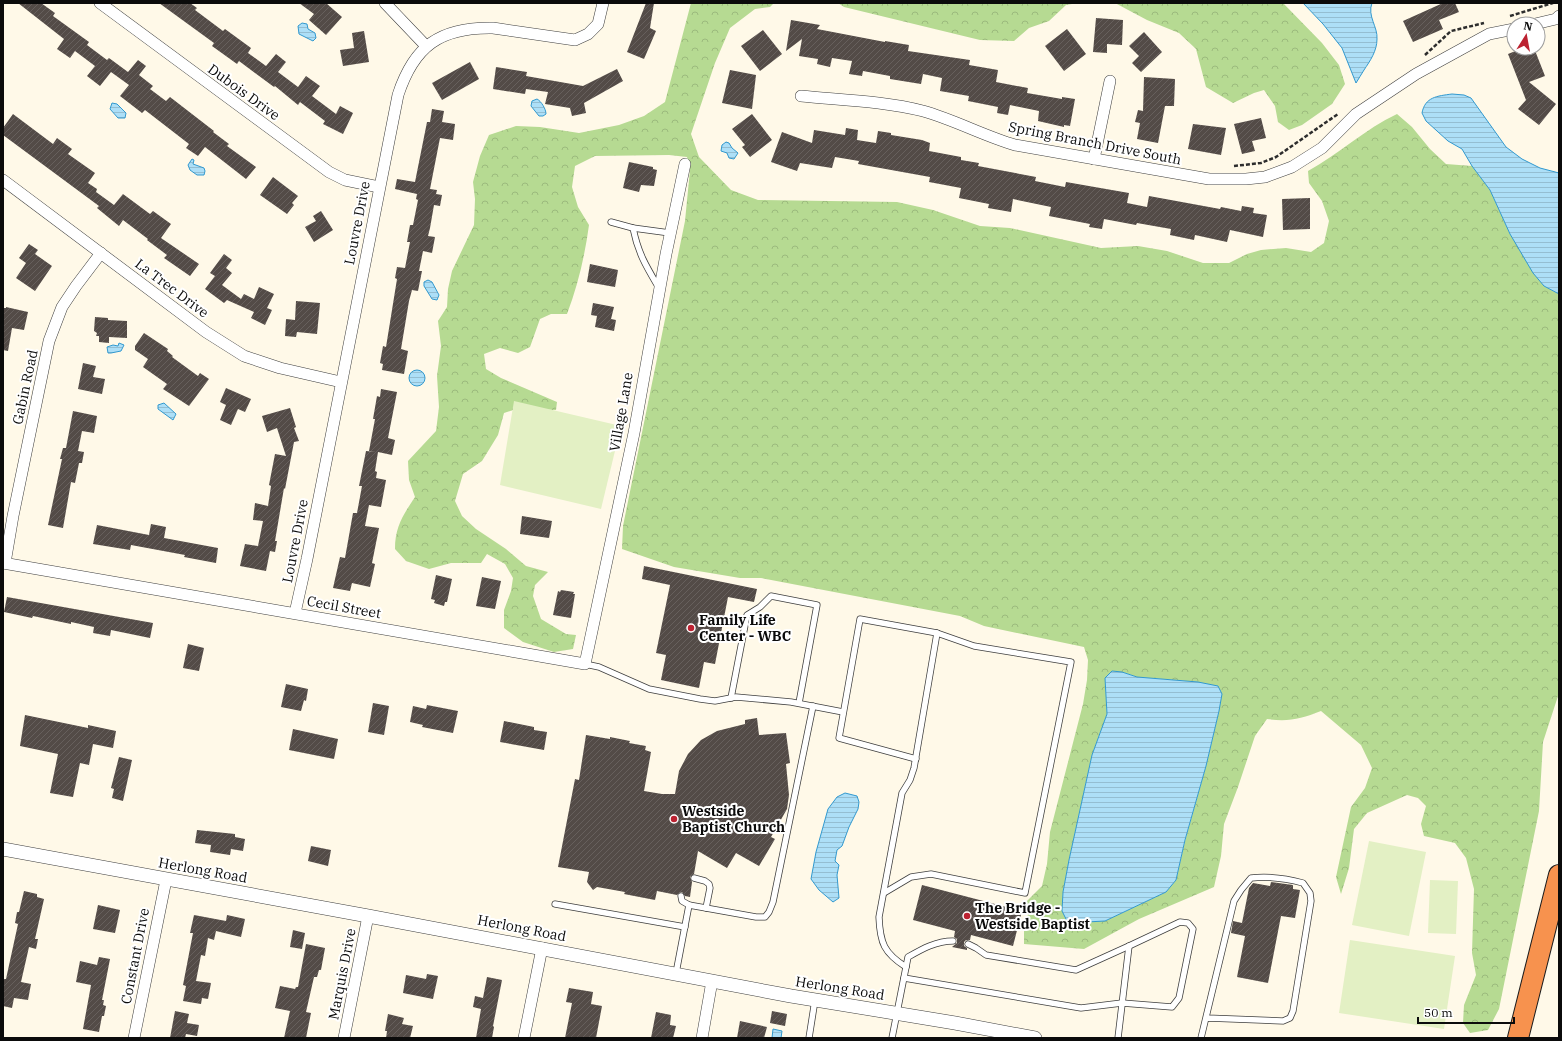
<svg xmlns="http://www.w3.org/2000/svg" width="1562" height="1041" font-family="'IBM Plex Serif',serif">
  <defs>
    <pattern id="forest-crowns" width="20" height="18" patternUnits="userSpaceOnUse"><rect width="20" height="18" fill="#b6da92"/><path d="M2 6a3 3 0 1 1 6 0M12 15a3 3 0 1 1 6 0" fill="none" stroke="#9bba7d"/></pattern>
    <pattern id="water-rules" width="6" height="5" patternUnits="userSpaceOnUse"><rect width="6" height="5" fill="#addff7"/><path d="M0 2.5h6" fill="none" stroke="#94bed2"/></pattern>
    <pattern id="building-hatch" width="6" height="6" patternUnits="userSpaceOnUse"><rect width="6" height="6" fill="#534b47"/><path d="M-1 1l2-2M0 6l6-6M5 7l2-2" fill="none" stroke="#67605d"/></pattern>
  </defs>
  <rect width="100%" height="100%" fill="#fff9e8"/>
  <g fill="url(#forest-crowns)" fill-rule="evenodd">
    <path d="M691 3H774L770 7 755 9 730 28 715 63 691 134 699 157 731 190 758 200 897 202 933 210 980 226 1010 228 1101 248 1138 246 1167 251 1203 263H1229L1247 254 1261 250 1286 248 1311 252 1324 243 1329 221 1322 201 1309 183 1308 171C1339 154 1365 129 1397 114L1412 127 1430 149 1446 164 1472 166 1490 190 1510 234 1544 286 1559 294V693L1543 742 1539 811 1499 1009 1488 1030 1470 1033 1463 1023 1464 1005 1476 975 1472 953 1474 889 1466 858 1455 843 1424 836 1421 824 1426 806 1418 798 1407 795 1367 813 1354 829 1349 868 1341 894 1336 877 1351 807 1365 788 1372 768 1361 745 1321 711C1301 719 1288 722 1267 719L1255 736 1238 787 1224 824 1221 856 1214 887 1139 919 1084 949 1024 944V928L1029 911 1024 904 1042 886 1047 864 1050 832 1083 704 1087 680 1088 660 1084 647 984 626 960 616 761 578H740L674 567 622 549 623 526 685 221 690 170 687 157 669 155 595 156 575 166 572 187 578 207 589 225C585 255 578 285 567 314H551L540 319 530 347 518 353 500 348 484 354 486 369 501 378 557 402 556 410 516 409 504 413 498 435 482 461 463 474 455 501 462 516 476 529 506 549 526 566 548 572 535 585 533 596 541 619 566 634 576 635 573 649 554 652 523 642 504 628V610L511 591 513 578 505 564 487 554 481 563H451L429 569 406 561 395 549C395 527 403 515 415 497L409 480 408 461 436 431 439 407 437 376 441 346 438 321 447 307 448 289 452 271 474 225 475 199 473 182 480 156 489 135 516 126 540 127 579 133 619 125 644 116 665 102ZM1122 672 1137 677 1198 682 1219 711 1206 766 1185 841 1176 880 1166 892 1105 921 1062 911 1063 892 1069 860 1092 755 1107 714 1105 678Z"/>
    <polygon points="838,3 1078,3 1066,5 1049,21 1029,28 1014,41 980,40 844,7"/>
    <polygon points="1115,3 1283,3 1322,43 1339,65 1345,84 1332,104 1302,125 1289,130 1278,122 1275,106 1264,90 1254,93 1233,103 1206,87 1196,49 1179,33 1147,20"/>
  </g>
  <g fill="#e3f0c4">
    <polygon points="514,401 621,426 601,509 500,485"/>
    <polygon points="1369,841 1426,852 1409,936 1352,925"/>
    <polygon points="1430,880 1458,881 1456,934 1428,933"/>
    <polygon points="1350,940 1455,956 1444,1029 1339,1013"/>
  </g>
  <g fill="url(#water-rules)" stroke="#3299cf">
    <path d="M1303 3H1372C1367 16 1378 27 1377 39 1377 51 1370 61 1364 70 1361 74 1359 79 1356 83L1342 48 1323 24Z"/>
    <polygon points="302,23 307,24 308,29 315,33 316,38 313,41 299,34 298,26"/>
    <path d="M1452 94 1464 95 1471 98 1506 147 1522 159 1540 168 1559 173V294L1544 286 1533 273 1510 234 1490 190 1472 166 1462 149 1448 141 1426 121 1422 113C1425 97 1437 96 1452 94Z"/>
    <path d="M537 99C541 101 546 109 546 114L543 116H539L531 106 532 101Z"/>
    <polygon points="112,103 117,104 126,113 125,118 118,118 110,109"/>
    <polygon points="726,142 729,143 732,148 738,153 734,159 729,158 727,153 721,151 722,145"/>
    <polygon points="192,159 194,160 193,164 204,168 205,171 204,175 197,175 190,170 188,165"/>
    <polygon points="428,280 432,282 439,295 437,300 432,299 424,286 424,282"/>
    <polygon points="119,343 124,345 121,351 111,353 108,353 107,347 113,345 118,346"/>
    <circle cx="417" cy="378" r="8"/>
    <polygon points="164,403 176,414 173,420 158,409 158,405"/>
    <polygon points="1112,671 1122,672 1137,677 1198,682 1218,686 1222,694 1219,711 1206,766 1185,840 1176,880 1166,892 1105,921 1068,923 1062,911 1063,892 1069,860 1092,755 1107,714 1105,678"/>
    <polygon points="845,793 857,796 859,802 858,809 849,827 842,846 837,850 835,861 839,865 837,875 839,898 833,902 819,890 811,879 816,852 828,809 837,797"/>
    <polygon points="773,1029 782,1031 781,1038 772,1038"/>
  </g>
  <g fill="url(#building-hatch)">
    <polygon points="18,3 41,3 55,13 53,16 89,42 87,45 107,60 109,58 128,72 138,60 146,66 139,75 153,86 150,89 166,101 170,97 214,131 213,132 229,144 227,146 256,167 246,179 205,147 198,156 186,148 189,144 145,110 142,113 120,96 129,85 111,72 100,86 87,76 95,66 75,51 70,58 57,49 64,39"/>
    <polygon points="159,3 190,3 197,8 195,10 223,31 225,29 251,48 248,53 266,66 276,54 286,62 278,72 298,87 306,76 320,86 312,96 336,114 340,106 353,113 343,134 323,124 325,121 300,102 298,105 275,86 274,87 239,61 237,64 212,46 214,43"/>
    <polygon points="299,3 326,3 342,17 326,35 309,20 314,14"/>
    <polygon points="646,3 654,3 650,28 656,31 644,59 627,52"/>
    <polygon points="1443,3 1455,3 1459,12 1439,20 1443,29 1413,42 1403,21"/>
    <polygon points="1096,18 1123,20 1122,45 1107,44 1107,53 1093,52"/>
    <polygon points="791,20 820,25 817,29 885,42 885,41 909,45 908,51 970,60 969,65 998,70 996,82 1028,88 1027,93 1062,99 1062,97 1075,99 1070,126 1064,125 1064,127 1038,121 1039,111 1010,105 1008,115 997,113 998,107 968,101 969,96 940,91 942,78 923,74 921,84 890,79 890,76 863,71 862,76 849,74 852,61 832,58 830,67 817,64 818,59 799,56 802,39 786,51"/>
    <polygon points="1067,29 1086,54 1064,71 1045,46"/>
    <polygon points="763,30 782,54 760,71 741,46"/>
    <polygon points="364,31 369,62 343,66 340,50 354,48 352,33"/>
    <polygon points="1144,32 1162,52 1141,72 1132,63 1139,56 1129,46"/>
    <polygon points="1523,48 1534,48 1545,76 1529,82 1556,104 1539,125 1518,109 1526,100 1508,54"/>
    <polygon points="470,62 479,79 442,100 432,83"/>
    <polygon points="496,67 527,72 526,76 583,86 617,69 623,81 584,103 586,113 572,116 570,108 545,104 548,92 526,89 525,94 493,89"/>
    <polygon points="730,70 756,75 752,109 722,103"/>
    <polygon points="1144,77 1175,79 1174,106 1165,106 1158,143 1137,139 1140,123 1135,122 1138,110 1143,111"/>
    <polygon points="432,109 444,111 442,122 455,124 453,140 440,138 430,189 437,190 436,194 442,195 440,206 434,205 430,228 428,236 435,237 432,253 423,251 419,271 422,271 418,291 412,290 409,301 401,349 408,351 404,374 382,370 383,364 380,363 383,346 386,347 397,279 395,278 397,267 405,268 410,242 407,242 410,225 413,225 418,200 416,199 417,194 395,189 397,179 415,182 427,122 430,122"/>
    <polygon points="13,114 53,144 57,138 72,149 68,154 95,173 88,183 97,189 96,192 114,205 123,194 150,214 153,211 171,224 161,238 199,264 190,276 164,258 167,255 147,240 148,239 123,220 119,226 97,208 99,206 3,135 3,128"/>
    <polygon points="752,114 772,140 750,157 742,147 745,145 732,129"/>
    <polygon points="1261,118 1266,138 1252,141 1255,151 1242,154 1234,124"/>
    <polygon points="1193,124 1226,128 1221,155 1188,149"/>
    <polygon points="846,128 858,130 857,140 876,143 878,131 891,133 891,135 922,140 930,143 929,151 961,157 961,160 979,163 978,166 1036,177 1035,181 1065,187 1066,182 1129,193 1127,203 1147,207 1149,196 1220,209 1221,207 1241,211 1242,206 1254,208 1253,213 1267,215 1263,237 1230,230 1227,242 1195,235 1194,240 1170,235 1171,229 1137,223 1136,225 1104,219 1102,229 1089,227 1090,224 1049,216 1051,207 1013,199 1011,212 988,208 989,204 959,198 961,188 929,182 930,177 858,164 859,161 835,157 832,168 800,163 797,171 771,162 782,132 812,143 814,130 845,135"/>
    <polygon points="629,162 653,167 653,169 657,170 654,186 641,185 639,192 623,188"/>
    <polygon points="273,177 298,196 292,203 294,205 287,214 260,195"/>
    <polygon points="1310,198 1310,229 1283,230 1282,199"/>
    <polygon points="321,211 333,230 314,242 305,227 316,221 313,216"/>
    <polygon points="29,244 38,250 35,254 52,266 35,291 16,278 26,263 19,258"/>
    <polygon points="224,254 232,260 226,268 232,273 222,285 241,299 244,294 254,299 259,287 274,294 267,308 272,310 265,325 251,318 254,312 227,300 224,303 205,289 215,276 210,273"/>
    <polygon points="590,264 618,270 615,287 587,282"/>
    <polygon points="296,301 320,303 317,334 297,332 296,337 285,336 286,319 295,320"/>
    <polygon points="593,303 614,307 611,319 616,320 614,331 595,327 597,316 591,315"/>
    <polygon points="6,307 28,312 24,330 12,328 8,351 3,350 3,308 6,308"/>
    <polygon points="95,317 108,318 108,320 127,321 127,338 109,337 109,343 99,342 99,336 96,336 97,333 94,331"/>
    <polygon points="144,333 168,349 167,351 173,356 172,357 198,376 200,373 209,379 189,406 163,389 167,384 143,367 148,359 135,350 135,346"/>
    <polygon points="83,363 96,366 93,377 105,379 102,394 78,389"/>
    <polygon points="226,388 251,399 245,412 238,409 231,425 220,420 226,405 220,402"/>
    <polygon points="381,389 397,392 388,438 395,440 392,455 378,452 375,471 377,472 376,478 386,480 381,507 369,505 365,526 379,528 372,563 375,564 370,587 352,583 350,591 333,588 340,557 345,558 353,513 357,513 362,486 359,486 366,451 376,452 369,451 375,419 373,419 377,396 380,397"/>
    <polygon points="290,408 296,427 294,428 299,441 294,442 285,489 284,488 275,541 277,541 275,552 270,551 266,571 240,566 245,544 258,546 263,521 253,520 255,503 268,506 271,486 269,485 275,454 286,456 277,428 267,432 262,416"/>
    <polygon points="73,411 97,416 94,433 82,431 78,451 84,452 82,463 79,463 75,483 71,482 63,528 48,525 62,459 60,459 63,448 66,448"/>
    <polygon points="522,516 552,521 549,538 520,534"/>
    <polygon points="151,524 166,527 164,538 218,548 216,563 184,557 185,555 131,545 130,550 93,544 97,525 149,535"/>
    <polygon points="644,566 757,589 754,602 728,597 715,664 704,662 699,688 661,680 666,655 656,653 670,585 642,579"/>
    <polygon points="436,575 452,579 447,602 445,602 444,606 434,603 435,600 431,599"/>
    <polygon points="482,577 501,581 495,609 476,606"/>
    <polygon points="561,590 574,592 573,594 575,594 571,618 553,615 558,591 560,592"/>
    <polygon points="7,597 153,623 150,638 111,630 110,636 93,633 94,627 71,622 71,624 33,616 32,618 4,612"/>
    <polygon points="188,644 204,648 199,671 183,668"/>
    <polygon points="286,684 308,689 306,701 304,700 301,711 281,707"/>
    <polygon points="373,703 389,706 384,735 368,732"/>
    <polygon points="427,705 458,711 453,733 422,727 423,725 410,722 413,706 426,709"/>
    <polygon points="25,715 88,728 88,725 116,731 113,748 93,744 89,765 80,763 73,797 50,793 58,754 20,746"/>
    <polygon points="757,718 759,735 786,733 790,763 786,764 789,795 787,809 771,837 775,839 759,866 736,853 727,868 698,851 694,874 690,877 692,882 690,897 685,896 682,892 679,893 677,895 657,891 655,900 624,894 625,892 597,887 593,890 587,882 589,872 558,867 575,779 579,780 586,735 610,739 610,737 630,741 629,743 646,746 645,750 651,752 644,791 662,794 675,794 679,771 688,754 701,740 717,731 745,724 745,720"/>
    <polygon points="504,721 534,727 534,730 547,732 544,750 500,742"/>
    <polygon points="293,729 338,739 334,759 289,750"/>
    <polygon points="119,757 132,760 123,801 112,798 114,789 111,788"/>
    <polygon points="197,830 235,834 235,837 245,839 243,851 231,849 230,855 210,852 211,845 195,843"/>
    <polygon points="311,846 331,850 328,866 308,861"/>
    <polygon points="1271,882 1293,885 1293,889 1300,890 1295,918 1281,916 1268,983 1237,977 1245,936 1231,933 1233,921 1242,923 1249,888 1253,883 1270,886"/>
    <polygon points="922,885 1022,911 1013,946 971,935 970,940 966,940 964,942 964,946 967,948 967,950 952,947 957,943 957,939 954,937 955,931 913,920"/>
    <polygon points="24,891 37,894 37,897 44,899 35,939 38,939 36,949 29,947 21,982 31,984 28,1000 14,998 12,1008 3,1006 3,979 6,979 18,924 15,923 17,912 19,912"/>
    <polygon points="98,905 120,910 115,933 93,929"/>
    <polygon points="194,915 226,921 227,915 245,919 241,937 216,931 214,940 208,938 205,956 201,955 196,981 211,983 208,999 202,998 201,1004 183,1001 186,986 183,985 193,933 190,933"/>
    <polygon points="293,930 305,933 302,949 290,947"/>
    <polygon points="306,944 325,948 321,970 319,970 317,977 314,977 306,1012 311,1013 306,1038 284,1038 290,1011 275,1008 280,986 295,989 296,987 298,987"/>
    <polygon points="99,957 110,959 102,1000 104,1000 103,1005 106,1006 104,1016 102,1016 99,1032 83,1029 91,985 76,982 80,961 97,965"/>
    <polygon points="427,974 438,976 433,999 403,993 406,975 426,979"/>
    <polygon points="487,977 502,980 493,1026 494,1027 492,1038 476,1038 481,1009 473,1007 475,996 483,998"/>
    <polygon points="569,988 593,992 591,1004 602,1006 596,1038 565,1038 572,1003 566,1002"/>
    <polygon points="175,1011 189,1014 187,1023 199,1025 197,1036 186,1034 185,1038 170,1038"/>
    <polygon points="772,1011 787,1014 785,1026 770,1023"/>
    <polygon points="656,1012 671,1015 670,1025 676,1026 673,1038 651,1038"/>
    <polygon points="388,1014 404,1018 402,1024 413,1026 410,1038 386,1038 387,1031 385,1031"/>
    <polygon points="740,1021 767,1027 764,1038 737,1038"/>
  </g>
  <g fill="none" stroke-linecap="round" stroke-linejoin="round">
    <g stroke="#3e3e3e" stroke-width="7">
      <g id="service">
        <path d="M611 222 633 228C638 253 646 266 659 288"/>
        <polyline points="633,228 670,233"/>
        <polyline points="585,664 599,667 649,689 700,699 715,701 736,697 791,702 843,712"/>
        <polyline points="731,698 747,615 760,607 771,596 817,605 799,703"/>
        <polyline points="694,878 705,881 709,884 710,888 706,908"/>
        <polyline points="884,893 911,877 931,874 1025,893 1071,662 974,646 937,633 860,619 839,738 916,759"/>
        <polyline points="681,896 682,901 689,905"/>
        <polyline points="555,904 685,927"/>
        <path d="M906 967C884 953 880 943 879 917L902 793 910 780 914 768 937 633"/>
        <polyline points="676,973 689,905 756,917 765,917 769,912 773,902 813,706"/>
        <polyline points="904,978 1081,1008 1122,1003 1172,1007 1179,998 1193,929 1188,923 1180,922 1129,946 1076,970 986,955 976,948 968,944"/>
        <polyline points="809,1038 815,1000"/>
        <path d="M892 1038 908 957C922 949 936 941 953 941"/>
        <polyline points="1118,1038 1129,946"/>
        <path d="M1201 1038 1234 901 1241 890 1251 878C1269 876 1285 878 1303 883L1310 893 1311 901 1293 1011 1290 1018 1283 1021 1207 1018"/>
      </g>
    </g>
    <g stroke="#3e3e3e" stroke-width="12">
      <g id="minor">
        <polyline points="100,3 329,172 345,180 379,187"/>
        <polyline points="385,3 426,46"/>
        <polyline points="1535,24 1556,19 1559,16"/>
        <path d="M801 96C841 100 884 101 923 111 955 120 984 136 1015 145L1209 179H1246L1265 177 1292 167 1322 148 1356 114 1416 74 1489 34 1514 29"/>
        <polyline points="1094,159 1110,81"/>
        <polyline points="3,180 206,332 244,356 280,368 341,382"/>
        <polyline points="3,563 585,664 634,433 666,254 685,164"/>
        <polyline points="5,563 13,516 49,341 62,307 76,286 101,253"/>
        <path d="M295 613 307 559 398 95C414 46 440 27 493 28L575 40 588 34 598 24 603 3"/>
        <polyline points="134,1038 166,880"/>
        <polyline points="344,1038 368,916"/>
        <polyline points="524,1038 542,948"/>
        <polyline points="702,1038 712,981"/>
      </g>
    </g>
    <g stroke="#3e3e3e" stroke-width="14">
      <polyline id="tertiary" points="3,849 368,916 791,996 955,1023 1035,1038"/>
    </g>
    <g stroke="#1c1c1c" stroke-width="22">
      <polyline id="motorway" points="1518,1038 1559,875"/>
    </g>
    <g stroke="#2d2d2d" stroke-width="2.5" stroke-dasharray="4 2" stroke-linecap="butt">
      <polyline points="1510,16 1553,3"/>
      <polyline points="1425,55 1451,31 1484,23"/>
      <polyline points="1070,142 1086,142"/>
      <polyline points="1234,166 1261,163 1276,157 1338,114"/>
    </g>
    <use href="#service" stroke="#fff" stroke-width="5.5"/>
    <use href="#minor" stroke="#fff" stroke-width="11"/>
    <use href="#tertiary" stroke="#fff" stroke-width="13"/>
    <use href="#motorway" stroke="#f7924e" stroke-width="20"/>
  </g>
  <g fill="#bc2231" stroke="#fff" stroke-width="1.5">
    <circle cx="691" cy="628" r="4"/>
    <circle cx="674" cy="819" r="4"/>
    <circle cx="967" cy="916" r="4"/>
  </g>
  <g text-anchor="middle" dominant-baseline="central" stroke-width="4" stroke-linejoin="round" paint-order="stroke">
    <g font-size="14" fill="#0b0b0b" stroke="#fff">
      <text transform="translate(244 92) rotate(36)">Dubois Drive</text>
      <text transform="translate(1095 143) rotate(11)">Spring Branch Drive South</text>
      <text transform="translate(357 223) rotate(-79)">Louvre Drive</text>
      <text transform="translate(172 288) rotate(37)">La Trec Drive</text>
      <text transform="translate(25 387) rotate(-78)">Gabin Road</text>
      <text transform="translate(621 412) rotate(-80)">Village Lane</text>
      <text transform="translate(295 541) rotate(-79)">Louvre Drive</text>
      <text transform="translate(344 607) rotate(10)">Cecil Street</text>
      <text transform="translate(203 870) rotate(10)">Herlong Road</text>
      <text transform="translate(522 928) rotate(11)">Herlong Road</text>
      <text transform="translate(135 956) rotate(-79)">Constant Drive</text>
      <text transform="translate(342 974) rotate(-79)">Marquis Drive</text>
      <text transform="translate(840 988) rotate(9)">Herlong Road</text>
    </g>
    <g font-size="14" font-weight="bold" fill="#0b0b0b" stroke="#fff" text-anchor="start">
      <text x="699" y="620">Family Life<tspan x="699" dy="16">Center - WBC</tspan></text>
      <text x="682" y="811">Westside<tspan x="682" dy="16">Baptist Church</tspan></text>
      <text x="975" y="908">The Bridge -<tspan x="975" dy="16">Westside Baptist</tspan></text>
    </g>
  </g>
  <rect width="1562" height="1041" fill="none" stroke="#0b0b0b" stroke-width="8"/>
  <g transform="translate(1526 36) rotate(11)"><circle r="19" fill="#ffffff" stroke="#9d9d9d"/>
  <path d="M0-3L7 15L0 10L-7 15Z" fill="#bc2231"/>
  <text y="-6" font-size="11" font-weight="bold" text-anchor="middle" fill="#0b0b0b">N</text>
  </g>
  <path d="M1418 1017v6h96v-6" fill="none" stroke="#0b0b0b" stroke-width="2"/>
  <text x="1424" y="1017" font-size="12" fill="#0b0b0b" stroke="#ffffff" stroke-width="3" paint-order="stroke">50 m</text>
</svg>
